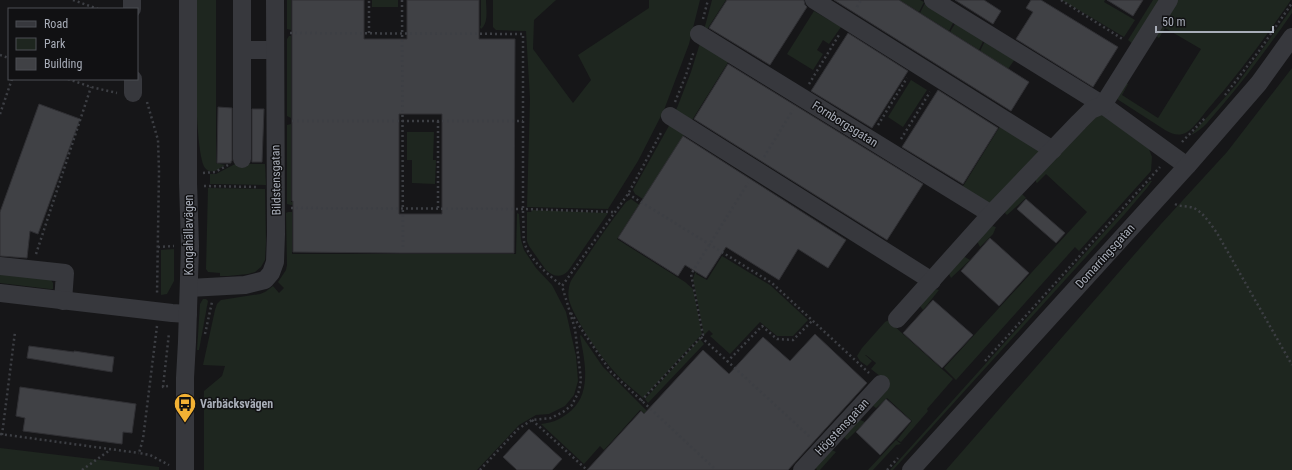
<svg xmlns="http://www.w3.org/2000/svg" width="1292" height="470" font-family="'Roboto Condensed',sans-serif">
  <rect width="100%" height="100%" fill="#161618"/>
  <g fill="#1e261f">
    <path d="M196 0H216V163L225 165C220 168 212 175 206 169 193 157 196 25 196 0Z"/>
    <polygon points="287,0 291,0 291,30 287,29"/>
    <rect x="372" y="0" width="26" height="7"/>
    <path d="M481 0H486C486 9 489 23 481 29L480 27 481 25Z"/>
    <polygon points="493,0 556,0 534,20 533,49 573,103 591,80 578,55 649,8 649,0 700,0 689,44 664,110 638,161 608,209 527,207 530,99 526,31 496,30 493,27"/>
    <polygon points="712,0 726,0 706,31 704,30"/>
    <polygon points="899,0 920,0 924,2 919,12"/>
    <polygon points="1062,0 1105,0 1104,2 1135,20 1124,37"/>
    <polygon points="1153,0 1163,0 1133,44 1128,40"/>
    <path d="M1174 0H1291C1265 38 1238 75 1208 109 1202 116 1194 128 1187 132 1179 137 1172 134 1165 130L1117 99 1124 82 1128 84 1122 95 1158 118 1201 49 1165 28 1159 38 1153 34Z"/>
    <polygon points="925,3 954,21 949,31 920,13"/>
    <path d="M1292 8V13C1269 46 1246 78 1220 108 1211 118 1203 130 1191 135L1237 84Z"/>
    <polygon points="814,11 841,27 829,44 823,40 817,50 823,54 813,70 787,54"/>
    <polygon points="956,22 984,39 979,50 950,32"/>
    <polygon points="289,36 291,36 291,118 287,116 287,39"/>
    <polygon points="985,41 1015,59 1008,69 980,51"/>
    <polygon points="700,43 732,56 689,125 675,113 691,72"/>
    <polygon points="1292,68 1292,470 946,470 1161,224 1227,152"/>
    <polygon points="911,80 927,90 903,127 888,117"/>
    <polygon points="1100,113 1149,149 1152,157 1151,171 1079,251 1075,247 956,380 944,368 1087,212 1046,174 1037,183 1036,182 1036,178"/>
    <polygon points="1002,123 1042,151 989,209 960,191"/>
    <polygon points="291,124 291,202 309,202 309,204 291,205 287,204 287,125"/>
    <polygon points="670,124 687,130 643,199 635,194 633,190"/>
    <polygon points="407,132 434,132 433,160 436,160 435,184 412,183 412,160 407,160"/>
    <polygon points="235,164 265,164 266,185 210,184 210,174 216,174"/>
    <polygon points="1150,181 1152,181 1147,188 1124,215 893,470 890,470"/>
    <polygon points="208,188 265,189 266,242 265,260 261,267 255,272 248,274 228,276 220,276 220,273 208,272 206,269"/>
    <polygon points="1022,194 1026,198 1007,215 1005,213 1008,205"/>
    <path d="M631 199 648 211 647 212 638 206 617 239 685 282 693 289 702 334 643 398C633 389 621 380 612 369 599 354 576 321 570 303 568 298 568 292 569 287 570 280 577 272 581 266 595 244 610 223 626 202Z"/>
    <path d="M532 210 608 213 568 271C560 279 553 276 546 270L529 246 527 241V212H531Z"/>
    <polygon points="288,212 292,212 292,254 516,254 517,213 519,214 521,240 524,250 536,268 552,285 566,312 576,356 578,381 574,395 565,406 549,414 536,415 519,425 477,470 204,470 204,391 222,376 225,366 203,365 215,310 217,304 221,300 260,294 265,292 273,286 279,293 284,288 278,282 286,270 287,265 286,213"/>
    <polygon points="992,226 996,227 993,234 980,247 977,241"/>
    <polygon points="174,249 174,281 167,294 161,295 161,250"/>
    <polygon points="722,256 770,285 808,320 793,336 777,336 760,322 730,354 710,336 713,334 709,330 704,335 693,279 695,273 701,262 702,263 696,274 707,280"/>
    <polygon points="962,257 965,257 970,260 951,278 949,274"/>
    <polygon points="0,271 51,280 53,283 53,289 50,289 0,283"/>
    <polygon points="935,289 939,290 923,310 920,306"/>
    <polygon points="203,299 206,299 208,301 199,350 197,350 200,304"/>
    <polygon points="889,320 898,327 893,325 953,379 927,409 928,411 901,442 897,440 912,421 887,398 876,408 872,405 889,383 871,369 876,363 866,355 865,355 872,361 867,366 860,361 857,356 862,348 885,322"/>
    <path d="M581 335 603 367 653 417 651 419 640 410 604 450 600 446 584 464 541 424C551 423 559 420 567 414 593 396 585 362 580 336Z"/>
    <polygon points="700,339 704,344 648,403 645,399"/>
    <polygon points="858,419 865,422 847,440 842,435"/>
    <polygon points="896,440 901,444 896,445 873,470 868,470"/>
    <polygon points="0,448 159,467 159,470 0,470"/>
    <polygon points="832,450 836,452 820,470 817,470 814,465"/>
  </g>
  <g fill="#404145" stroke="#303034" fill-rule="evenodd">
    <path d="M292 0H364V39H407V0H479V39H515L514 253H399L293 252V201H292ZM399 114H442V214H399Z"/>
    <polygon points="727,0 804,0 805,5 807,7 770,65 709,28"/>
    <polygon points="834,0 899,0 1029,82 1011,111"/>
    <polygon points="955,0 984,0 1001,11 993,24"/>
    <polygon points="1031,0 1041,0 1118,47 1093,87 1016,39 1033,12 1026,8"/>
    <polygon points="1107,0 1143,0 1133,16"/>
    <polygon points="848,33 908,71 872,128 811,91"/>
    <polygon points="728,64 923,184 887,240 694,119"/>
    <polygon points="938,90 998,128 963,184 902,147"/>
    <polygon points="39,104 80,119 38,234 30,231 27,258 0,256 0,212"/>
    <polygon points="218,107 232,108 232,161 231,161 231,163 217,163"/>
    <polygon points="252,109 264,109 262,162 252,162"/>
    <polygon points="683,136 846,240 828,268 798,249 779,280 726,247 706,278 685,265 678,276 618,238"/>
    <polygon points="1026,199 1065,233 1056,243 1017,209"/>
    <polygon points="990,238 1029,273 999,306 961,271"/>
    <polygon points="933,300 973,335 942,368 903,333"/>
    <polygon points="815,334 867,383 788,470 587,470 641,411 644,414 703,350 729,374 763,337 790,361"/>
    <polygon points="29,346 74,352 74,351 114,357 112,372 27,358"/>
    <polygon points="20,387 136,404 132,433 123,432 122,444 23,431 25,418 16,416"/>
    <polygon points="886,399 911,421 880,455 856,432"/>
    <polygon points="529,429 562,459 552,470 517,470 503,457"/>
  </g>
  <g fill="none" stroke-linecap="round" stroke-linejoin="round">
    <g stroke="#3d3f44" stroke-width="2.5" stroke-dasharray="2 3" stroke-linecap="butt">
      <polyline points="73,0 98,9"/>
      <polyline points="402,0 403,250"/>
      <polyline points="1061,0 1124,40"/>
      <polyline points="857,7 861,0"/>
      <polyline points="703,19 708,0"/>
      <path d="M290 33 523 34V216C524 224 523 233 524 241 528 259 549 275 562 286"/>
      <polyline points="369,33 369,0"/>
      <polyline points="0,55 9,58"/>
      <polyline points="68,79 91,87 117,93"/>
      <polyline points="809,84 839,35"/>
      <polyline points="1225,95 1259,51 1292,3"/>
      <polyline points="147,102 158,140 159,171 157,295"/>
      <polyline points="675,102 686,75 694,51"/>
      <polyline points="0,114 12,79"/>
      <polyline points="292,121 523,121"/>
      <polyline points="438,121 438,209"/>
      <polyline points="878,125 907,78"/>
      <polyline points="901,139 930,92"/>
      <polyline points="1182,142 1206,117"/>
      <polyline points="764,157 793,110"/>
      <polyline points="203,173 215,172 228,165"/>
      <polyline points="204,186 259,187"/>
      <polyline points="628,194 772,283 869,373"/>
      <path d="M1175 204C1181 207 1189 206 1194 208 1204 213 1211 225 1217 233L1292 365"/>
      <polyline points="291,208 523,209 614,212"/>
      <polyline points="158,247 174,246"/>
      <polyline points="36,254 91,87"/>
      <polyline points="571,313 584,333 611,372 716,470"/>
      <polyline points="157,326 143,439 139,453 150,455 169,465"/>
      <polyline points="205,334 212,302"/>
      <polyline points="701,337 810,437"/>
      <polyline points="985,361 1160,167"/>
      <polyline points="727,362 762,326 777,339 793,340 812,321"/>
      <polyline points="168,386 163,387 169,333"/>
      <polyline points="641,401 703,335 691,274 748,183"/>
      <polyline points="532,420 587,470"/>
      <polyline points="0,434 139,453"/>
      <polyline points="2,435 15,332"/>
      <polyline points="82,470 110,450"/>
      <polyline points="480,470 518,429 532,420 551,418 563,412 572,405 579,391 581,380 575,329 562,286 628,194 662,131"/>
      <polyline points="887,470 898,458"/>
    </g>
    <g stroke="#37383d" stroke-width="18">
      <polyline points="814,0 1053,150"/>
      <polyline points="933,0 1103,105 1187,166"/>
      <polyline points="132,9 132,0"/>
      <polyline points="699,34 991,214"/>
      <polyline points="242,50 275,50"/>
      <polyline points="133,79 133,93"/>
      <polyline points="670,116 932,281"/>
      <polyline points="242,159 242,0"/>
      <polyline points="0,266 65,273 63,301"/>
      <polyline points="189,288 245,285 265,280 271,273 275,262 276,234 275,0"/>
      <polyline points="0,293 172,313 188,314"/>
      <polyline points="897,319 991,214 1079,122 1091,110 1103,105 1169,0"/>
      <polyline points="185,470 185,378 187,342 190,246 188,183 188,0"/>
      <polyline points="802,470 881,384"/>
      <polyline points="911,470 1187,166 1259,83 1292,37"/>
    </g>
  </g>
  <defs>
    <g id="bus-pin" transform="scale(1.15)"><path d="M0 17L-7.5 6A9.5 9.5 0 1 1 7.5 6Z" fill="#f2b134" stroke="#111113"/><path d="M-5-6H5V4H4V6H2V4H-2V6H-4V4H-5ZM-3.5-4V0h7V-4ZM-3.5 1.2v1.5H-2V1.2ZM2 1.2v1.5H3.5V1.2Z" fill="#111"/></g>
  </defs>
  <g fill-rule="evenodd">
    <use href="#bus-pin" x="185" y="404"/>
  </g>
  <g text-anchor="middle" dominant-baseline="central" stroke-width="3" stroke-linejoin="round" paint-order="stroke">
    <g font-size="12" fill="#a8adb8" stroke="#111113">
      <text transform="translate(845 124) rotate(32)">Fornborgsgatan</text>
      <text transform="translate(276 180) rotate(-91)">Bildstensgatan</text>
      <text transform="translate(189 235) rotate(-90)">Kongahällavägen</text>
      <text transform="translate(1105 256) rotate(-48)">Domarringsgatan</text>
      <text transform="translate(842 427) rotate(-47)">Högstensgatan</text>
    </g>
    <g font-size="12" font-weight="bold" fill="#a8adb8" stroke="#111113" text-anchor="start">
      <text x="200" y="404">Vårbäcksvägen</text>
    </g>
  </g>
  <rect x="8" y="8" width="130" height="72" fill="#111113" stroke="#4d4f55"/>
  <rect x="16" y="21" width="20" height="6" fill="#37383d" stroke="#4d4f55"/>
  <text x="44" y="28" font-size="12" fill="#a8adb8">Road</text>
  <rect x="16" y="38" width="20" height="12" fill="#1e261f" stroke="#4d4f55"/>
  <text x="44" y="48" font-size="12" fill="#a8adb8">Park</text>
  <rect x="16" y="58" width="20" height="12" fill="#404145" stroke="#4d4f55"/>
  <text x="44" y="68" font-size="12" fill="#a8adb8">Building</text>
  <path d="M1156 26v6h117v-6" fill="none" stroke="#a8adb8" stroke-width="2"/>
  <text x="1162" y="26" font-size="12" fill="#a8adb8" stroke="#111113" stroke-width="3" paint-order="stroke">50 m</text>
</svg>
